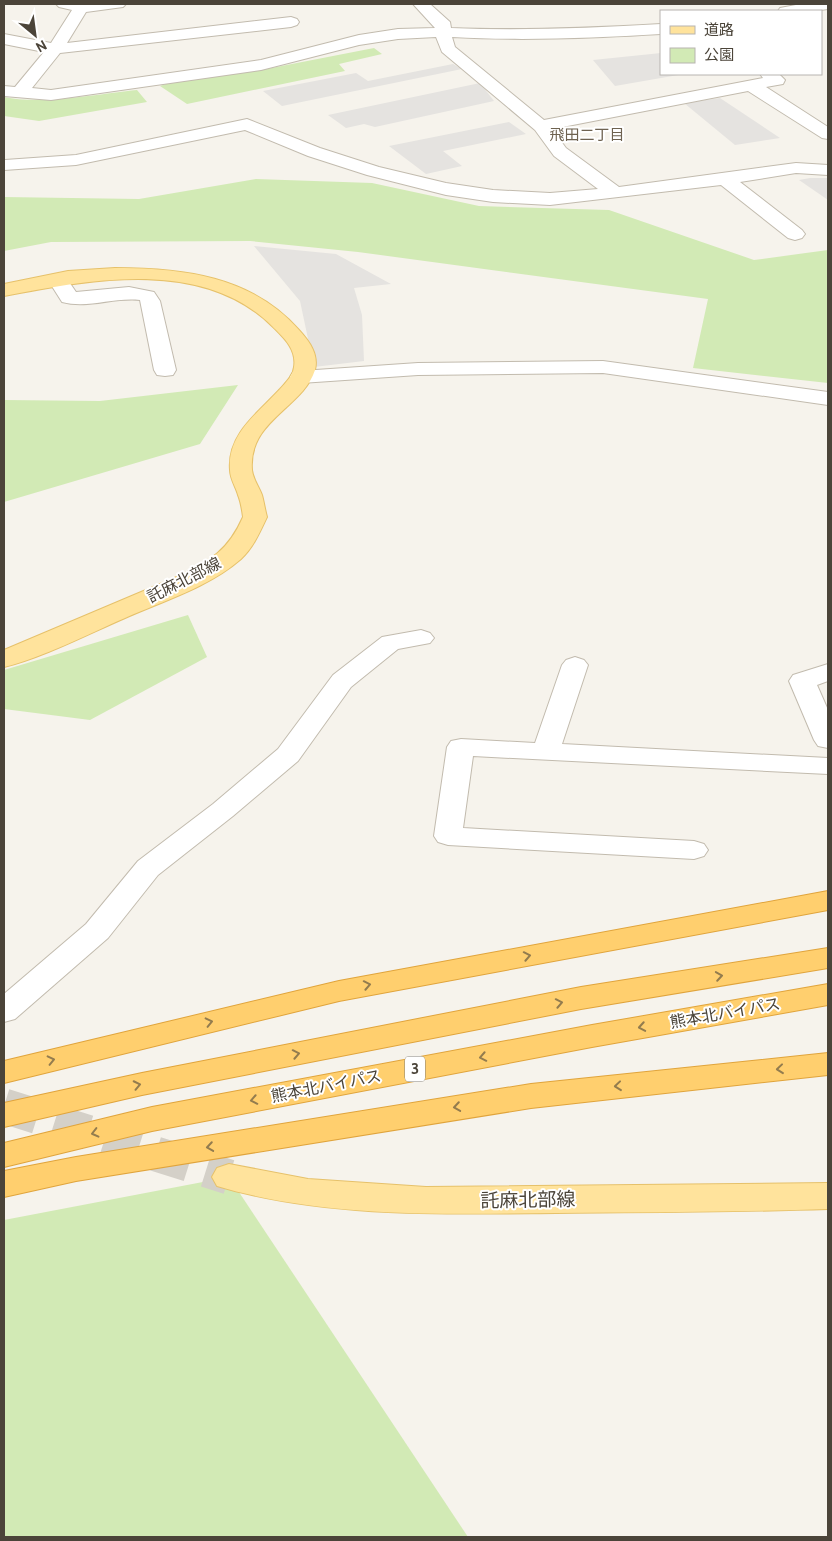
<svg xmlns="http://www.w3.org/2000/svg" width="832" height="1541" font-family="Cabin,'Noto Sans JP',sans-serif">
  <rect width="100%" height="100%" fill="#f6f3ec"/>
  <g fill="#d2eab5">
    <polygon points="374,48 382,54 339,64 345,71 187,104 160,86 172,82 261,70"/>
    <path d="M137 90 147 102 39 121 4 116V97C40 105 99 94 137 90Z"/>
    <polygon points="256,179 372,183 479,206 609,210 754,260 828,250 828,383 693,368 708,299 358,252 250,241 51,242 4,251 4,197 139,199"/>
    <polygon points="238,385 200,444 4,502 4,400 100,401"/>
    <polygon points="188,615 207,657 90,720 4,709 4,670"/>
    <polygon points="229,1177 468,1537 4,1537 4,1220"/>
  </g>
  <g fill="#e5e3e0">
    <polygon points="661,53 661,74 684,74 615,86 593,60"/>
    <polygon points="453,64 462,69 282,106 263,91 356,73 368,81"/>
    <polygon points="480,83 494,101 375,127 364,124 346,128 328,115"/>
    <polygon points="720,98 780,138 735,145 684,103"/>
    <polygon points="509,122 526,134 443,151 462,166 426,174 389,146"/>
    <polygon points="810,178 828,178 828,200 799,180"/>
    <polygon points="254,246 336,254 391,284 354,288 362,315 364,361 314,367 300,301"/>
  </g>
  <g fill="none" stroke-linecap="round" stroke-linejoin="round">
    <polyline stroke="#d4d0c8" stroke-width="35" stroke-dasharray="35 18" stroke-linecap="butt" points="4,1106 229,1177"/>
    <g stroke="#c2bbae" stroke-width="2">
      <g id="minor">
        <path d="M56 4H126L123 7 86 12 67 43 291 17 297 19 299 22 297 25 291 27 60 53 32 88 51 90 261 60 359 35 398 29 435 28 413 4H430L450 22 451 28C521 31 591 28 661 24V34C591 38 522 41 452 37L455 47 544 120 763 78 760 74H779L785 80 783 84 766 87 828 127V139L822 138 748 91 552 129 566 148 619 187 796 163 828 165V175L796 173 740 182 802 230 805 234 802 238 795 240 788 238 721 185 550 205 493 202 446 195 367 175 308 156 245 130 76 165 4 170 5 160 76 155 247 119 320 148 379 167 446 183 493 190 550 193 598 189 554 156 535 130 442 52 436 37 398 39 359 45 261 70 51 100 4 96V86L15 87 44 52 4 44V34L51 43 72 10 59 7Z"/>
        <polygon points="801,4 828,4 828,9 813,11 778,11 780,8"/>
        <path d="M58 274 65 276 76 292 129 287 154 292 160 301 176 370 173 375 165 376 157 375 154 370 140 300C113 297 88 309 62 302L48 280 51 276Z"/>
        <polygon points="603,361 828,392 828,405 603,373 418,375 301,383 293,382 290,377 293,372 301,371 418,363"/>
        <polygon points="421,630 430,633 434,638 430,643 398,649 351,687 298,761 233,816 158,875 108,938 15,1019 4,1022 4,994 86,924 138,861 213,804 278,749 333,675 382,637"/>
        <polygon points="575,657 584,660 588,665 562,744 828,758 828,774 473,756 463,828 694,841 704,844 708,850 704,856 694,859 448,845 438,842 434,836 447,747 451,741 461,739 535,743 562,665 566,660"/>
        <polygon points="828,664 828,681 817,685 828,710 828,748 818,746 814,740 789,681 793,675"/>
      </g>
    </g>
    <g stroke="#e6c16a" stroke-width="2">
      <g id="major">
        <path d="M115 268C182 268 252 276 299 330 309 341 319 354 315 370 303 408 248 420 252 470 253 479 259 487 262 495 264 502 265 510 267 517 260 532 253 548 241 559 209 587 163 601 125 618 88 634 42 658 4 667V650L179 576C211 560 228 551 243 517 242 510 241 502 238 495 236 487 230 479 230 470 227 434 258 413 280 389 286 382 293 376 294 367 297 349 283 337 272 326 202 257 90 280 4 296V284L68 271Z"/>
        <path d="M229 1164 308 1179 426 1187 828 1183V1209C737 1212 646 1212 556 1213 446 1214 323 1218 217 1186L212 1177 217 1168Z"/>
      </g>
    </g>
    <g stroke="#e0a43c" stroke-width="2">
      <g id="highway">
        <polygon points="828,891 828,910 339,1001 4,1083 4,1061 339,981"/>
        <polygon points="828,948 828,968 581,1009 142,1095 4,1127 4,1103 142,1073 581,987"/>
        <polygon points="828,984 828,1005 592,1047 152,1131 4,1167 4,1143 152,1107 592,1025"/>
        <polygon points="828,1053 828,1075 531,1108 76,1181 4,1197 4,1171 76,1157 531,1084"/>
      </g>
    </g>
    <use href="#minor" fill="#fff" fill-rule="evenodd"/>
    <use href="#major" fill="#ffe39c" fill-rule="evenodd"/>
    <use href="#highway" fill="#ffcf6e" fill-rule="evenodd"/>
  </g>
  <defs><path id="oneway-chevron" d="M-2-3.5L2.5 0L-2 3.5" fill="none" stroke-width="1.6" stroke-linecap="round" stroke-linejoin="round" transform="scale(1.25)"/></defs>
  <g stroke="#937c4e">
    <use href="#oneway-chevron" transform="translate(527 956) rotate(-11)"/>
    <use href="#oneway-chevron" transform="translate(719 976) rotate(-9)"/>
    <use href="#oneway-chevron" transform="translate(367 985) rotate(-11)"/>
    <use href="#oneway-chevron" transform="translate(559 1003) rotate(-11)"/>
    <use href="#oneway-chevron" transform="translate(209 1022) rotate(-13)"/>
    <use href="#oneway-chevron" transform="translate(642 1027) rotate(170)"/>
    <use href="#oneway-chevron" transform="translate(296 1054) rotate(-11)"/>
    <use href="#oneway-chevron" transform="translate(483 1057) rotate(169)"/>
    <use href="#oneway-chevron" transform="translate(51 1060) rotate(-13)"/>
    <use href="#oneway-chevron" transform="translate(780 1069) rotate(174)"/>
    <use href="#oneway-chevron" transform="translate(137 1085) rotate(-12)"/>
    <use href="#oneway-chevron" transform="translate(618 1086) rotate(174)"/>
    <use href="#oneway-chevron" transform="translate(254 1100) rotate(169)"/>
    <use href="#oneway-chevron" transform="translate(457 1107) rotate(171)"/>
    <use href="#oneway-chevron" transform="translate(95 1133) rotate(166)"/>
    <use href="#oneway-chevron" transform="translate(210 1147) rotate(171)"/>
  </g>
  <g text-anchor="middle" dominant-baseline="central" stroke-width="4" stroke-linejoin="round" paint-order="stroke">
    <g font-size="15" fill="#6e6250" stroke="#fff">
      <text x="587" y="135">飛田二丁目</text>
    </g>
    <rect fill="#fff" stroke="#817c74" stroke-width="1" x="405" y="1056.5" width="20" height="25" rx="4"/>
    <g font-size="15" font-weight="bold" fill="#4b4439">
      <text x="415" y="1069">3</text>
    </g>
    <g font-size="16" fill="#4b4439" stroke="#fff">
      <text transform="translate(184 580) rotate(-27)">託麻北部線</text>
      <text transform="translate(725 1013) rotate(-10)">熊本北バイパス</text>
      <text transform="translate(326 1086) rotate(-11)">熊本北バイパス</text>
    </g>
    <g font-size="19" fill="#4b4439" stroke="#fff">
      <text transform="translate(528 1200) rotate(-1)">託麻北部線</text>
    </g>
  </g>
  <rect width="832" height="1541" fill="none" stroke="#4b4439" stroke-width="10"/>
  <rect x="660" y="10" width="162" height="65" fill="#ffffff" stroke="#b7b4b0"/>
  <rect x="670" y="26" width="25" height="8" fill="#ffe39c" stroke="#b7b4b0"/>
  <text x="704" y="35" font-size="15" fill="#4b4439">道路</text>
  <rect x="670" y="48" width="25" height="15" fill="#d2eab5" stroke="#b7b4b0"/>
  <text x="704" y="60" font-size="15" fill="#4b4439">公園</text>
  <g transform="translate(35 35) rotate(151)" stroke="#ffffff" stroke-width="4" paint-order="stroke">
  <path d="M0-4L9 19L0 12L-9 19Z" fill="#4b4439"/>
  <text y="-8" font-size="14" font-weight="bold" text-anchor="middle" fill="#4b4439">N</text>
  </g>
</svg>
